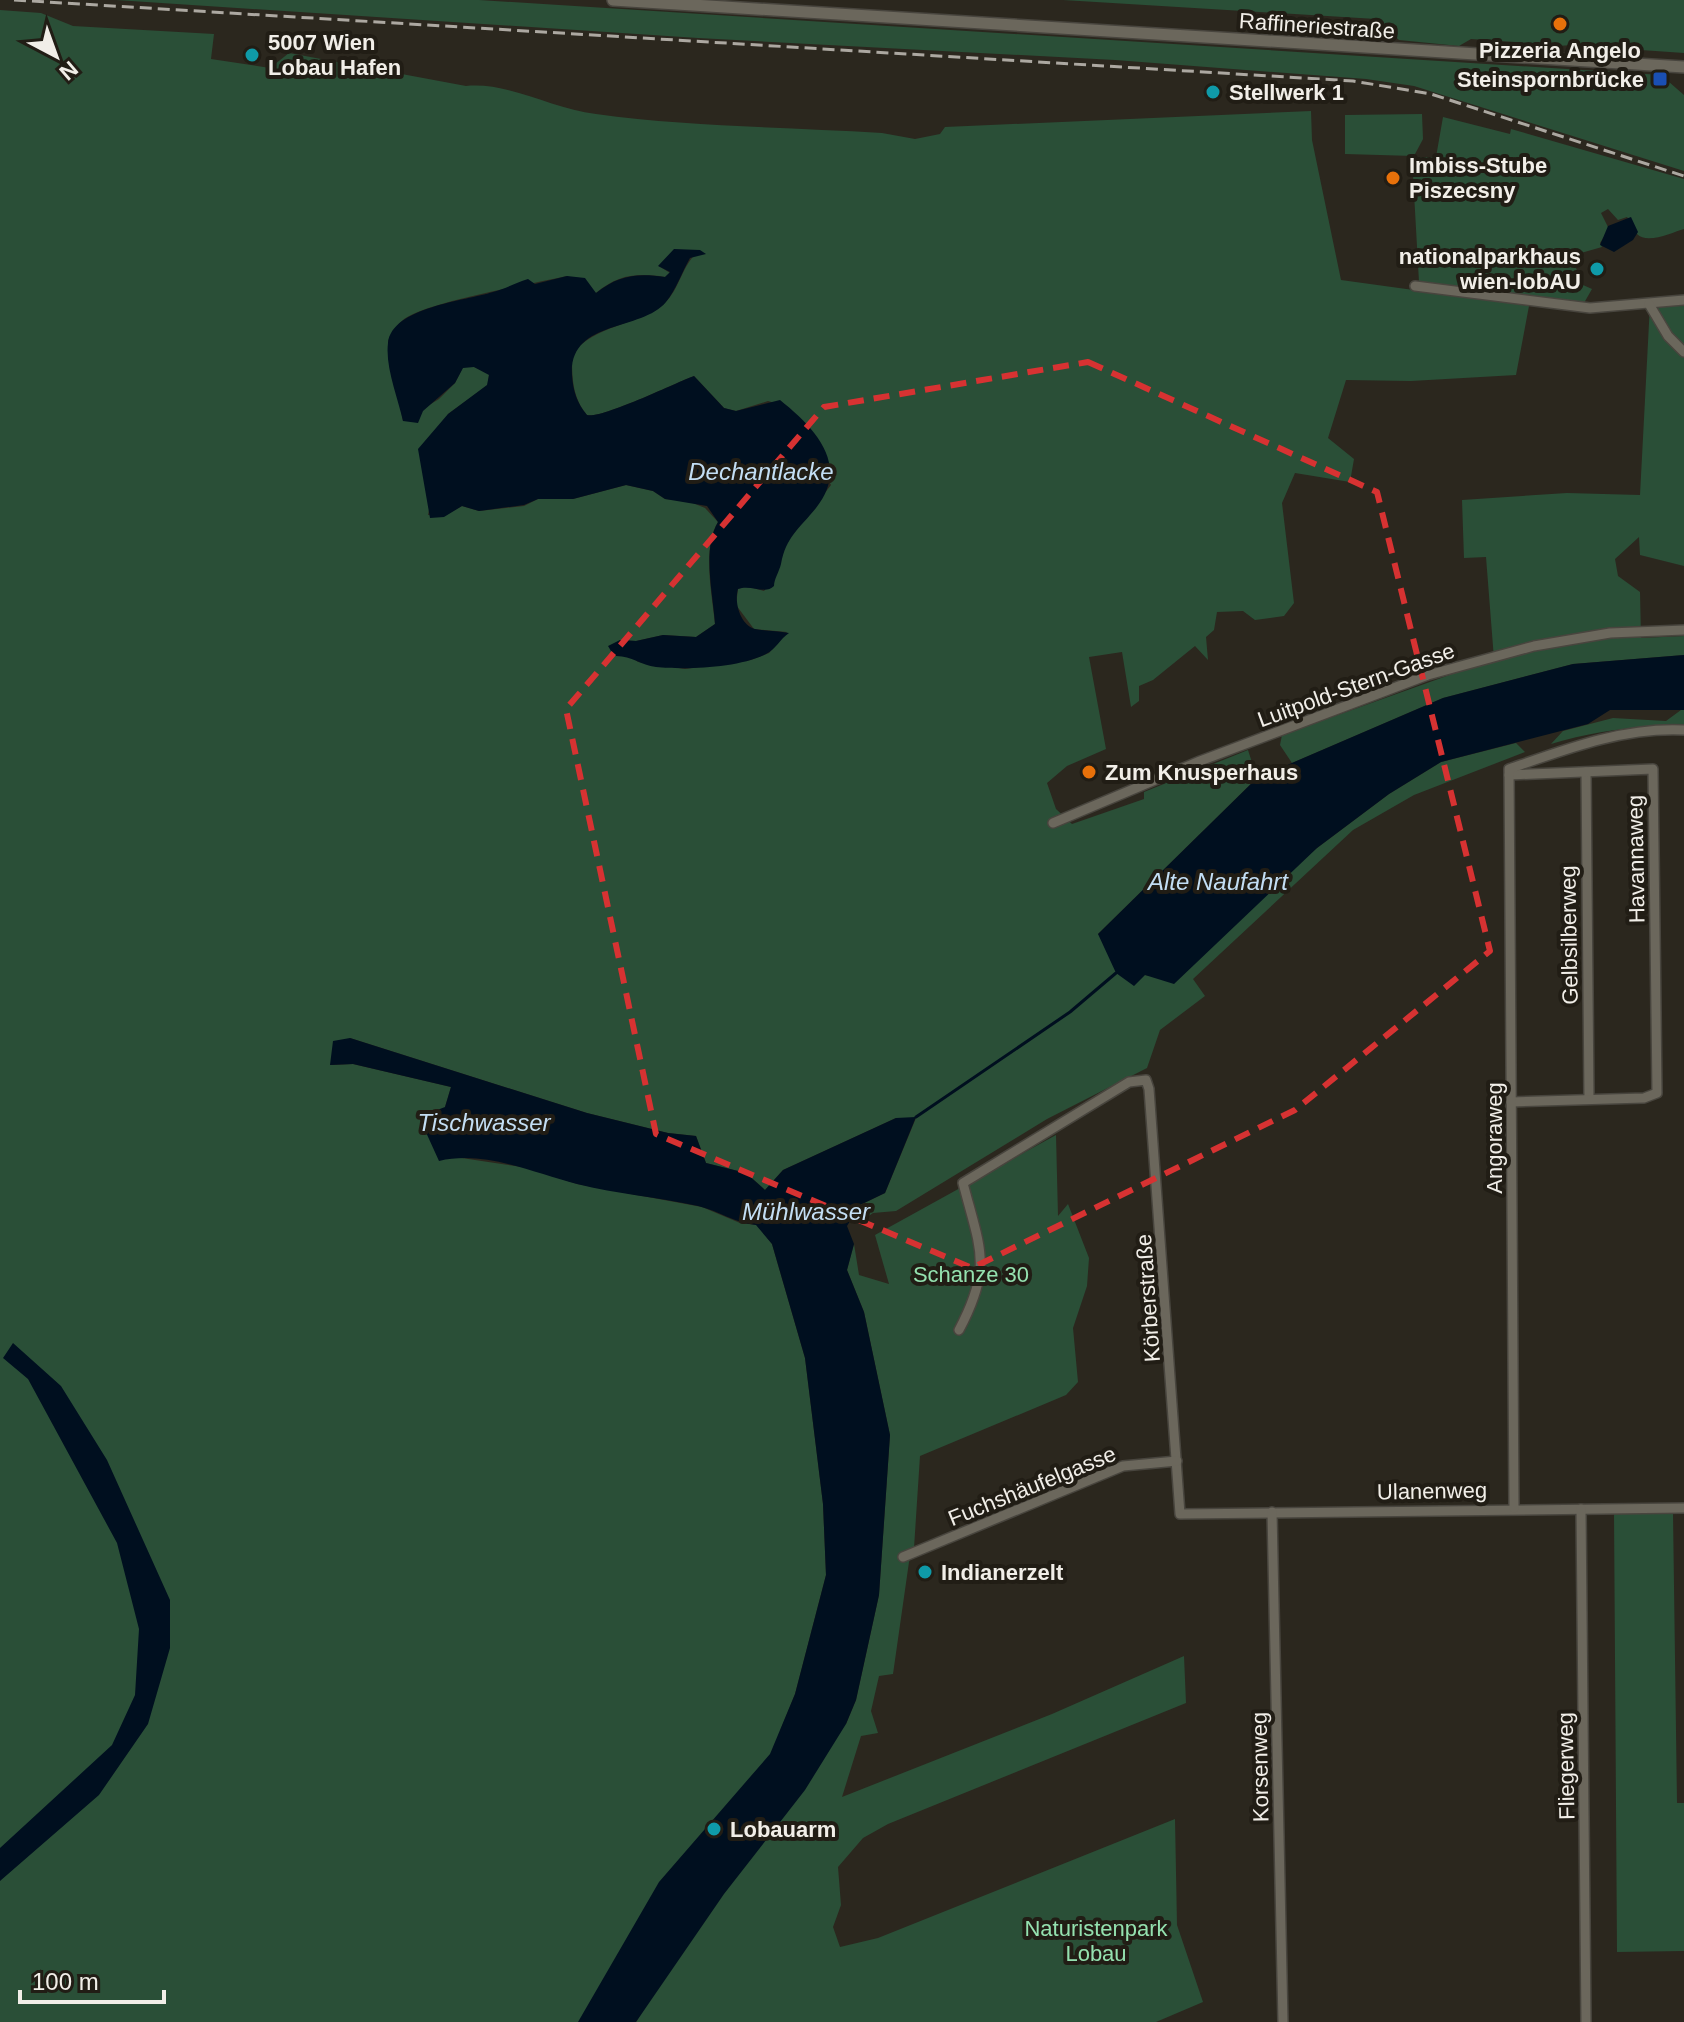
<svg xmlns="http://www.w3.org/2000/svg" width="1684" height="2022" font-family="Helvetica,sans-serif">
  <rect width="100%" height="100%" fill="#2b271e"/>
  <g fill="#2a4f37" fill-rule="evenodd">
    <polygon points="116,0 479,0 1661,75 1684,95 1684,171 1414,86 1366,79 1115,60 698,38"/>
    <polygon points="1063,0 1684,0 1684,53 1584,46 1579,51 1574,45 1539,47 1529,43 1471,39 1459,46 1399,40 1376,19"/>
    <path d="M0 10 41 13 73 26 214 34 211 59 270 68 289 53 466 86C510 82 552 109 596 114 690 127 788 127 882 133L915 139 940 134 945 127 1311 111 1312 140 1341 280 1529 306 1516 375 1411 381 1346 380 1328 438 1354 459 1350 482 1295 473 1282 503 1294 603 1284 616 1255 620 1243 611 1217 612 1214 630 1206 637 1208 660 1195 646 1153 680 1139 686V701L1131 707 1122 652 1089 657 1106 749 1067 766 1047 783 1056 809 1072 824 1144 799V792L1248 750 1257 778 1098 934 1144 975 1162 977 1317 848 1389 794 1441 762 1516 743 1525 752 1414 795 1353 830 1193 979 1205 996 1160 1030 1147 1068 1047 1119 896 1211 873 1213 859 1223 860 1205 885 1193 916 1118H896L783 1170 765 1190 746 1173 706 1163 696 1136 668 1133 587 1113 350 1038 331 1065 353 1064 451 1087 445 1107 455 1157 529 1168 577 1184 702 1207 740 1223 757 1225 772 1244 805 1358 823 1504 826 1575 795 1694 780 1731 846 1724 856 1700 879 1595 890 1435 864 1312 847 1270 854 1244 859 1275 889 1284 875 1235 1056 1135 1058 1216 1068 1204 1089 1258 1087 1286 1073 1328 1078 1382 1066 1395 920 1456 914 1548 909 1562 893 1674 879 1676 871 1711 878 1733 861 1736 842 1797 1052 1714 1184 1656 1186 1703 888 1824 863 1838 838 1867 841 1905 833 1927 840 1947 878 1938 1175 1819 1177 1925 1203 2002 1156 2022H636L656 1990 614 2022H0ZM700 250C681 264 680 292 662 305 635 326 595 325 572 354 572 377 572 397 587 415 602 419 675 383 694 376L724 408 736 411 768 401 788 407 831 485C816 505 797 524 784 545 774 560 783 572 764 591L746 586 738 589 736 605 754 629 787 632 769 653 751 660 685 669 638 662 629 655 619 640 636 641 663 635 696 637 715 624C712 594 702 548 718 522L705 508 688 501 665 499 653 491 626 485 573 499H538L524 506 479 511 462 506 444 516 428 515 448 414 488 385 489 374 474 367H463L455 383 439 399 403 421 388 341C392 335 396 326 402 321 419 303 537 283 567 276L596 293C619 274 637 273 665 277L670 273 659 266Z"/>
    <polygon points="1422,114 1423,139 1414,156 1345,154 1345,115"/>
    <path d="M1443 117 1510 134 1511 129 1684 179V229C1673 232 1647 245 1637 234 1635 231 1631 222 1627 217L1618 220 1608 209 1601 213 1609 229 1600 243 1602 247 1581 253 1576 268 1583 285 1592 289 1584 303 1419 282 1412 157H1436Z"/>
    <polygon points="1684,300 1684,566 1640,555 1639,537 1615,559 1618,576 1640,592 1641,638 1684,636 1684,655 1573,664 1443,698 1292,763 1280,745 1282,735 1494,659 1486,557 1464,558 1462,500 1567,493 1640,495 1650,304"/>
    <path d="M1681 710H1684V729C1642 723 1592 732 1551 744L1563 731 1613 718 1666 721Z"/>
    <polygon points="1614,1513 1673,1513 1677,1803 1684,1803 1684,1951 1617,1952"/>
  </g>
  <g fill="#000f1f">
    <polygon points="1631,217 1638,232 1633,240 1614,252 1600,245 1608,226"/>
    <path d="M674 249 700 250 706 254 690 258C682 272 676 290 666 302 641 332 569 319 572 375 573 391 577 403 587 415 602 419 675 383 694 376L724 408 736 411 780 400C816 429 850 465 816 508 799 529 786 537 781 564 779 572 774 579 774 586 765 595 751 584 738 589 734 602 740 625 755 629 765 631 778 631 789 633 780 639 776 649 766 654 739 668 686 670 656 667 640 665 631 655 614 656L608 646 620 640 636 641 663 635 696 637 715 624C713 594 702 549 718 522L707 506 665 499 653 491 626 485 573 499H538L524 505 479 511 462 506 444 517 430 518 418 449 448 414 487 385 489 375 474 367 463 368 455 383 423 411 418 423 403 421C398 398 385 367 388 343 392 307 465 301 493 292 505 289 515 283 528 279L535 284 567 276 585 278 596 293C619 275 637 273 665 277L670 272 658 266Z"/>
    <polygon points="1684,655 1684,710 1610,710 1588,724 1441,762 1389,794 1317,848 1174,984 1145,975 1134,986 1116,973 1098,934 1257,778 1443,698 1573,664"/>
    <path d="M350 1038 587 1113 668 1133 696 1136 706 1163 746 1173 765 1190 783 1170 896 1118 916 1117 885 1193 860 1205 847 1226 854 1244 847 1270 864 1312 890 1435 879 1595 856 1700 846 1724 805 1790 724 1894 636 2022H578L659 1882 770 1754 795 1694 826 1575 823 1504 805 1358 772 1244 756 1225C735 1223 719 1211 698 1206 658 1197 617 1194 577 1184 534 1173 485 1150 439 1161L419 1117 445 1107 451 1087 353 1064 330 1065 333 1041Z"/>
    <polygon points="13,1343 61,1386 107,1460 170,1600 170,1648 148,1724 99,1795 0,1881 0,1848 112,1745 135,1695 139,1629 117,1543 28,1379 3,1358"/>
  </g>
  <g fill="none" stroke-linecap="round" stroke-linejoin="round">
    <polyline stroke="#000f1f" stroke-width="3" points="916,1117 1070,1012 1116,973"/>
    <g stroke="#48453e" stroke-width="12">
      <g id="minor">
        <polyline points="1415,286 1590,308 1684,300"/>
        <polyline points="1649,304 1668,336 1684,352"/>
        <polyline points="1586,772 1589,1099"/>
        <polyline points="1509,775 1653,769 1657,1093 1644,1098 1511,1102"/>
        <polyline points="1053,823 1200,761 1428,675 1534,646 1610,633 1684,630"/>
        <path d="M959 1330C993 1266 980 1249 963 1183L1129 1082 1146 1080 1149 1089 1180 1514 1684 1508"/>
        <path d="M1514 1508 1509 769C1566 749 1623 727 1684 730"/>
        <polyline points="1581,1509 1586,2022"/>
        <polyline points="1272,1512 1283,2022"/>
        <polyline points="903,1557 1123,1466 1177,1461"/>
      </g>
    </g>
    <g stroke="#48453e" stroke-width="14">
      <polyline id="tertiary" points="613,0 1684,67"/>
    </g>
    <use href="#minor" stroke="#6b675c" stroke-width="9"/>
    <use href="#tertiary" stroke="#6b675c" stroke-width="11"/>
    <polyline stroke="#aca8a1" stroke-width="3" stroke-dasharray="12 6" stroke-linecap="butt" points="14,0 1353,81 1431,94 1684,176"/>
  </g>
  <path fill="none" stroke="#d73232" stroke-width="6" stroke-dasharray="16 10" stroke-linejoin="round" d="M1088 362 1377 492 1490 951 1295 1110 972 1268 656 1134 566 709 824 407Z"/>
  <g fill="#e8710a" stroke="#211d15" stroke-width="3">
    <circle cx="1560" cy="24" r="8"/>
    <circle cx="1393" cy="178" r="8"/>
    <circle cx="1089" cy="772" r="8"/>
  </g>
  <g fill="#0f9aa8" stroke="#211d15" stroke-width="3">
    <circle cx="252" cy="55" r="8"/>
    <circle cx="1213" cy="92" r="8"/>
    <circle cx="1597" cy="269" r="8"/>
    <circle cx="925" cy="1572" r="8"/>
    <circle cx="714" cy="1829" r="8"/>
  </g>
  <rect fill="#1a4fb4" stroke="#211d15" stroke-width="3" x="1652" y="71" width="16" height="16" rx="4"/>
  <g text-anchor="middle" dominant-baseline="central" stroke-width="8" stroke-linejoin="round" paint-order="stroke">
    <g font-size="22" fill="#f1eee8" stroke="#211d15">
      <text transform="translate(1317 26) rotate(4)">Raffineriestraße</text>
      <text transform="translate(1356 685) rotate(-20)">Luitpold-Stern-Gasse</text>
      <text transform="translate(1636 859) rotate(-91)">Havannaweg</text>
      <text transform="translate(1569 935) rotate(-91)">Gelbsilberweg</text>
      <text transform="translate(1494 1138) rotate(-90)">Angoraweg</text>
      <text transform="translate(1148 1298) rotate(-94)">Körberstraße</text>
      <text transform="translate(1032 1486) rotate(-22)">Fuchshäufelgasse</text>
      <text transform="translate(1432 1491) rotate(-1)">Ulanenweg</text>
      <text transform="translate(1566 1766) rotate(-91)">Fliegerweg</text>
      <text transform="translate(1260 1767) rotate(-91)">Korsenweg</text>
    </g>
    <g font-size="22" font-weight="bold" fill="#f1eee8" stroke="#211d15" text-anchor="start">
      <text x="268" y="42">5007 Wien<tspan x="268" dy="25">Lobau Hafen</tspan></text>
      <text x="1560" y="50" text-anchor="middle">Pizzeria Angelo</text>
      <text x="1644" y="79" text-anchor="end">Steinspornbrücke</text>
      <text x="1229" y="92">Stellwerk 1</text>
      <text x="1409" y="165">Imbiss-Stube<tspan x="1409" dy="25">Piszecsny</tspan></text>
      <text x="1581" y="256" text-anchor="end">nationalparkhaus<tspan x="1581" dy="25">wien-lobAU</tspan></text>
      <text x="1105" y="772">Zum Knusperhaus</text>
      <text x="941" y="1572">Indianerzelt</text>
      <text x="730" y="1829">Lobauarm</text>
    </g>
    <g font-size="22" fill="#94e1af" stroke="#211d15">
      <text x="971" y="1274">Schanze 30</text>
      <text x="1096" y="1928">Naturistenpark<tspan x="1096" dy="25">Lobau</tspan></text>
    </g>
    <g font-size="24" font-style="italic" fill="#c3def4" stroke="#211d15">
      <text x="761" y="471">Dechantlacke</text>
      <text x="1218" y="881">Alte Naufahrt</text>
      <text x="484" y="1122">Tischwasser</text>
      <text x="806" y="1211">Mühlwasser</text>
    </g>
  </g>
  <g transform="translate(56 56) rotate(139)" stroke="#211d15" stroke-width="6" paint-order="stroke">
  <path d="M0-6L14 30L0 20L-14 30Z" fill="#f1eee8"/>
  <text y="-12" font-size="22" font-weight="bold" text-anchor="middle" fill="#f1eee8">N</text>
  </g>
  <path d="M20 1990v12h144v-12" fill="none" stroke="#f1eee8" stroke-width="4"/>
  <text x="32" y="1990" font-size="24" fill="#f1eee8" stroke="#211d15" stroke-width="6" paint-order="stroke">100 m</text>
</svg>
